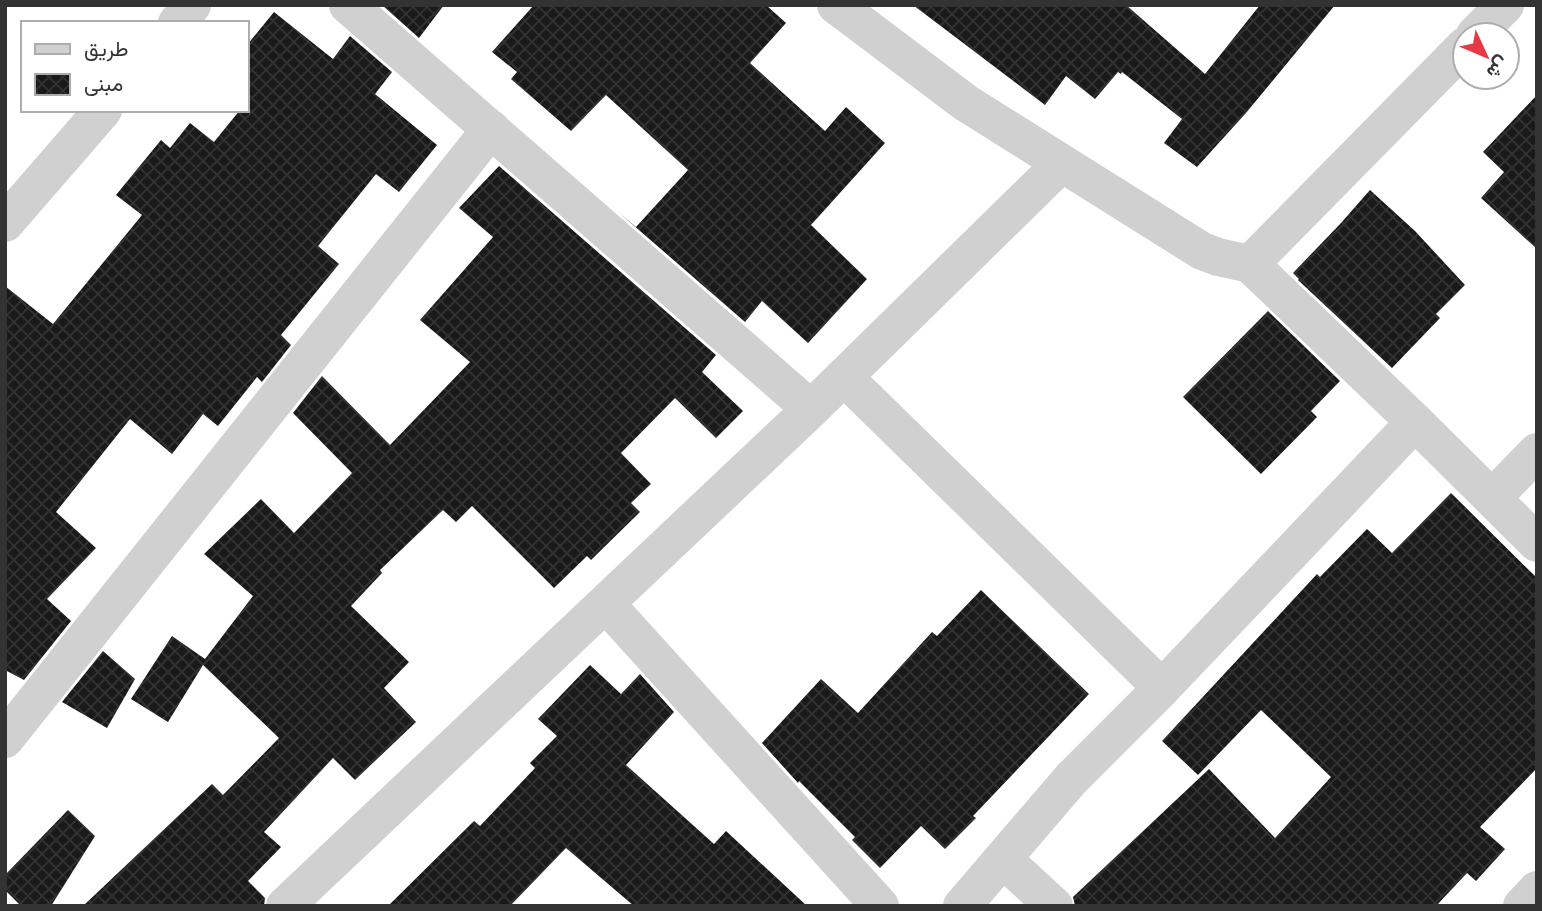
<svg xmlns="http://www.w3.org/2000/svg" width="1542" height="911" font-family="Jost,Vazirmatn,sans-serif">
  <defs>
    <pattern id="building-cross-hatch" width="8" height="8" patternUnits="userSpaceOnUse" patternTransform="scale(1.75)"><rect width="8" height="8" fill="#1a1a1a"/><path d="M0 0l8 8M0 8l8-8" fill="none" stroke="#333"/></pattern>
  </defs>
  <rect width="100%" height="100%" fill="#fff"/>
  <g fill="url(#building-cross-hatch)">
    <polygon points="382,5 444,5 419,38"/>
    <polygon points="534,5 766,5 786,23 750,63 825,131 846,107 885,143 811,225 867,279 808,343 762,301 745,322 617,211 636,227 688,170 606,95 571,131 511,79 517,72 492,52"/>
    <polygon points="913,5 1126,5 1205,74 1260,5 1335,5 1246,113 1197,167 1164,143 1182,119 1122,72 1121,74 1118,72 1095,99 1066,76 1045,105"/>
    <polygon points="274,12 333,59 350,36 392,72 375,94 437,145 399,192 376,174 318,246 339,264 281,335 291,345 262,382 257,377 218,426 203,414 172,454 130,419 56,512 96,548 47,599 71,621 24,680 5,670 5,286 53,324 142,215 116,195 161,140 170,148 190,123 214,142 240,110 247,110 247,45"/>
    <polygon points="1537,95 1537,249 1481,198 1504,172 1483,152"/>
    <polygon points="499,166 716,355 702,372 743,411 716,438 675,398 621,453 651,484 631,503 640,512 591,560 587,556 554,588 472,506 456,522 443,510 380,570 382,573 351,606 409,662 384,688 416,722 355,780 333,758 264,832 281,847 248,881 265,898 264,906 83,906 212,784 223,795 279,738 203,665 168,722 131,699 172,636 205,659 253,596 204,554 261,499 294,533 352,473 293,413 322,376 390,445 470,362 420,320 493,237 459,208"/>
    <polygon points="1370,190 1415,231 1465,285 1436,314 1440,318 1392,368 1298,280 1299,279 1293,273 1341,223"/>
    <polygon points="1268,311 1340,381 1311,411 1317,417 1261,474 1183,397"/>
    <polygon points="1451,493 1537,578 1537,768 1480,827 1505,849 1476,881 1467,873 1436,906 1075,906 1073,897 1209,769 1275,838 1331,777 1261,710 1198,775 1162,741 1317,574 1320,577 1367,529 1392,553"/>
    <polygon points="981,590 1089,694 973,816 976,818 945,849 921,826 880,868 852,840 855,837 799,781 798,783 762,743 821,679 858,713 932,632 937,636"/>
    <polygon points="103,651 135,679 107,728 62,702"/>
    <polygon points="590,665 621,694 640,674 674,712 626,765 714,844 726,831 807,906 634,906 566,848 510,906 388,906 474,821 480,826 535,768 530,763 557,736 538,719"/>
    <polygon points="68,810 95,836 51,906 21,906 5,890 5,875"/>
  </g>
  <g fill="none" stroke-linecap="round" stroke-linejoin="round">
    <g stroke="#d0d0d0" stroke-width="38">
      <polyline points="348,5 811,409"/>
      <polyline points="836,5 966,103 1202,251 1218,257 1250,264 1415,422 1537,543"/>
      <polyline points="177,23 192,5"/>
      <polyline points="1475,35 1505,5"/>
      <polyline points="5,223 103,110"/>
      <polyline points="1250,264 1465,46"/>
      <polyline points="844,377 1162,688"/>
      <polyline points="1492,498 1537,452"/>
      <polyline points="606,604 880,906"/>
      <polyline points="5,739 491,129"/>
      <polyline points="1003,859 1054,906"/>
      <polyline points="285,906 811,409 1061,164"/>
      <polyline points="962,906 1071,779 1162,688 1415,422"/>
      <polyline points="1522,906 1537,890"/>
    </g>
  </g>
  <rect width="1542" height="911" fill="none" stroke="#333333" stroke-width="14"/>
  <rect x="21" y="21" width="228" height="91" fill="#ffffff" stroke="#adadad" stroke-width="2"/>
  <rect x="35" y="44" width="35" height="10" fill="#d0d0d0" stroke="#adadad" stroke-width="2"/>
  <text x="84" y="56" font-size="21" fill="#333333">طريق</text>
  <rect x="35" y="74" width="35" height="21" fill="url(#building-cross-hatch)" stroke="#adadad" stroke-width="2"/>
  <text x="84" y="91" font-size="21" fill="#333333">مبنى</text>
  <g transform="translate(1486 56) rotate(134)"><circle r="33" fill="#ffffff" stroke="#adadad" stroke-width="2"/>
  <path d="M0-5L12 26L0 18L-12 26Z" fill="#e63946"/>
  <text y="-10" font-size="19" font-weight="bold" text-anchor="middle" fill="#333333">ش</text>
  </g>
</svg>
